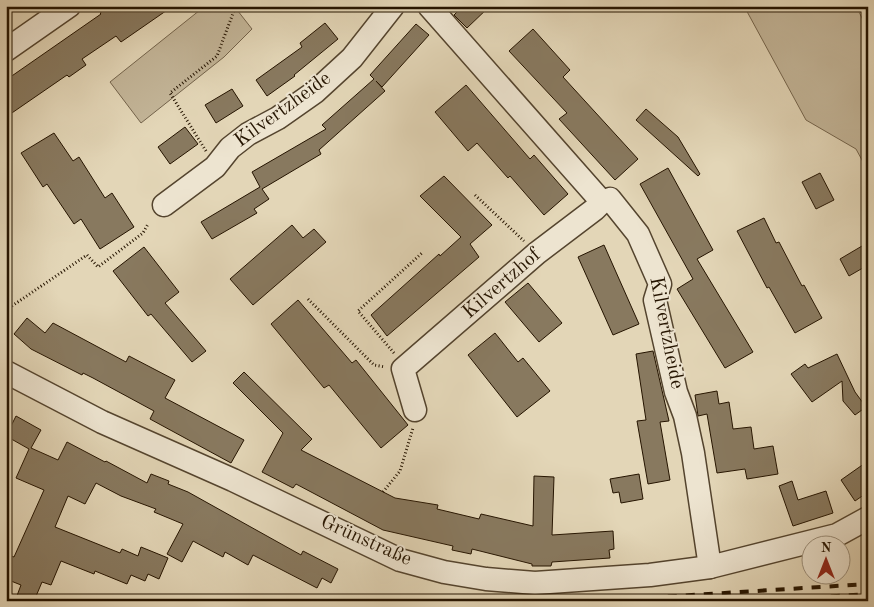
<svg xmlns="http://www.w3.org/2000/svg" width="874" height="607" font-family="'Old Standard TT',serif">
  <rect width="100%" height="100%" fill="#e3d6b7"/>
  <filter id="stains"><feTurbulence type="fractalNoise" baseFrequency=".004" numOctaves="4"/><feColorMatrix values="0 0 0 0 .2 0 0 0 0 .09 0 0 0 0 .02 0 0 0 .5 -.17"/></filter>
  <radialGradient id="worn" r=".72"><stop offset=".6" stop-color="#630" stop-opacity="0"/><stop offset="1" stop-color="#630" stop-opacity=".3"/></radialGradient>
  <g fill="#c3b598" stroke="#74644c">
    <polygon points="205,6 234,6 252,29 224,57 141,123 110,82"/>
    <polygon points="744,6 856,6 868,30 868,171 856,149 806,120"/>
  </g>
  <g fill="#88795f" stroke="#251400">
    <polygon points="110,6 173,6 121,42 116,36 82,59 86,65 69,77 67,75 6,117 6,80 101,14 100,13"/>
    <polygon points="463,6 490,6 467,28 454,15"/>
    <polygon points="325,23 338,39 294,75 295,76 267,96 256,80 302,47 300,43"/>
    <polygon points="416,24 429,35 382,87 376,81 385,91 319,150 321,154 262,189 269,199 254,209 257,213 212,239 201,222 260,187 252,172 326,129 322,125 374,79 370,75"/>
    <polygon points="533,29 570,70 563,77 638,159 615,180 559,119 567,113 509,51"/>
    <polygon points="466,85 530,159 534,155 568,194 544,215 510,176 508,178 477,143 468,151 435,112"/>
    <polygon points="232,89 243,106 216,123 205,105"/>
    <polygon points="646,109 678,137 700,174 698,176 636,120"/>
    <polygon points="185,127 198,144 170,164 158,147"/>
    <polygon points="54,133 73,161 79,157 105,198 112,193 134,227 100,249 81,219 74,224 47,184 43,187 21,153"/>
    <polygon points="668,168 713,250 697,259 753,352 725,368 677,289 693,279 640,184"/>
    <polygon points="820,173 834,200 816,209 802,182"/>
    <polygon points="444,176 492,225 470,244 479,257 387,336 371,315 439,254 440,256 461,237 420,196"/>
    <polygon points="764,218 776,243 779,242 802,286 804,285 822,318 795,333 769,287 767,288 737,231"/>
    <polygon points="292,225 303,238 314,229 326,242 253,305 230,279"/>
    <polygon points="604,245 639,324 613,335 578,257"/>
    <polygon points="862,246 868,255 868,265 849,276 840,259"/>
    <polygon points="144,247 179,292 165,303 206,351 192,362 151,314 148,316 113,271"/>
    <polygon points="528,283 562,323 539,342 505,302"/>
    <polygon points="298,300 352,363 356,360 408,425 381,448 329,385 324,388 271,324"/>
    <polygon points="27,318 45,333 53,323 126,362 129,356 175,380 165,398 244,440 231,463 150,419 154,411 93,378 83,373 82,375 31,349 14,334"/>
    <polygon points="495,333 518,362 523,358 550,391 517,417 468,355"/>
    <polygon points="653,351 669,421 660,422 670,480 648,484 637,421 646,420 636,354"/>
    <polygon points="837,354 855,392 866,407 855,415 843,401 842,381 812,402 791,374 805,364 808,368"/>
    <polygon points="244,372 312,439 301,450 395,498 438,505 437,509 479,519 481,514 533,526 534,476 554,477 552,535 613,531 614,549 609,550 610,558 552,562 551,566 532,566 532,564 472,549 471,554 452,550 453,546 383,530 296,484 293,488 262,472 283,433 233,383"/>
    <polygon points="717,391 719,404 729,402 733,429 751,427 754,449 773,446 778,474 747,479 745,469 717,473 707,414 698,416 695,395"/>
    <polygon points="16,416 41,430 31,448 58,460 67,442 105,462 106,461 147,483 151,474 169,481 168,484 188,492 301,555 303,551 338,569 331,583 322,578 317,588 253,555 248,565 225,552 223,557 193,541 182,562 167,554 183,524 154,512 156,509 121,496 96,483 85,504 68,496 55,527 120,553 122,549 138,556 141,547 168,558 159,579 148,574 145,581 131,575 127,584 95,571 94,574 61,561 51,585 42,582 34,601 15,601 21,585 6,579 6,554 14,557 44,490 16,478 29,449 6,436"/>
    <polygon points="868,461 868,492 855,501 841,480"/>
    <polygon points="639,474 643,499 621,503 619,492 613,493 610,479"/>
    <polygon points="792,481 798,500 826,491 833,513 793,526 779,486"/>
  </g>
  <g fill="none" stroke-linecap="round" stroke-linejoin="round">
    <g stroke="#54442e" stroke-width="25">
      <g id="minor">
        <polyline points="429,6 602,202"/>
        <polyline points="6,50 69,6"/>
        <polyline points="164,205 215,167 230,148 248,134 278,118 315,92 352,58 393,6"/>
        <polyline points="6,372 102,422 233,480 400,560 444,572 486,579 535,583 650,575 710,567 837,535 868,518"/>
        <polyline points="415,410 403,369 537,253 595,209 602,202 610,199 638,234 660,284 655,300 676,392 685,416 693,453 710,567"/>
      </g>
    </g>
    <g stroke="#251400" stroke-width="3" stroke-dasharray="1 2.5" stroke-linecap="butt">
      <polyline points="206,151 170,93 217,56 235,8 234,6"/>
      <polyline points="475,195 524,241"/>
      <polyline points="308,299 374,365 385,367"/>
      <polyline points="6,310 87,255 98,267 143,233 148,224"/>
      <polyline points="394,353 358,311 422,253"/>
      <polyline points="383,492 400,471 413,428"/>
    </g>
    <use href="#minor" stroke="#ede4d0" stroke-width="22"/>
    <g stroke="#251400" stroke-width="4" stroke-dasharray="9 9" stroke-linecap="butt">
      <polyline points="596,601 868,584"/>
      <polyline points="759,601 868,594"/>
    </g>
  </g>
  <g text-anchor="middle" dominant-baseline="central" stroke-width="4" stroke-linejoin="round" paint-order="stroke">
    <g font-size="20" fill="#251400" stroke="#ede4d0">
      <text transform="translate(283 110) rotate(-36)">Kilvertzheide</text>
      <text transform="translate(502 284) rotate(-41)">Kilvertzhof</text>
      <text transform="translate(666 333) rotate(79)">Kilvertzheide</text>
      <text transform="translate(366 541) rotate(24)">Grünstraße</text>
    </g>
  </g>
  <rect width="874" height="607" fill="none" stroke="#e3d6b7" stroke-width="25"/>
  <rect x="8" y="8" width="859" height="592" fill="none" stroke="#251400" stroke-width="2.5"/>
  <rect x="12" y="12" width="849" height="582" fill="none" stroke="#251400"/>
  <g transform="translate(826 560)"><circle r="24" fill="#ede4d0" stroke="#9d917d"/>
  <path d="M0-4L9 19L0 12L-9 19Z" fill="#8f2418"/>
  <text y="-8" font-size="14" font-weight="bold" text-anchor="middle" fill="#251400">N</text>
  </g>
  <rect width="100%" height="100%" filter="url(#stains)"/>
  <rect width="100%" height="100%" fill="url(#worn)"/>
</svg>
